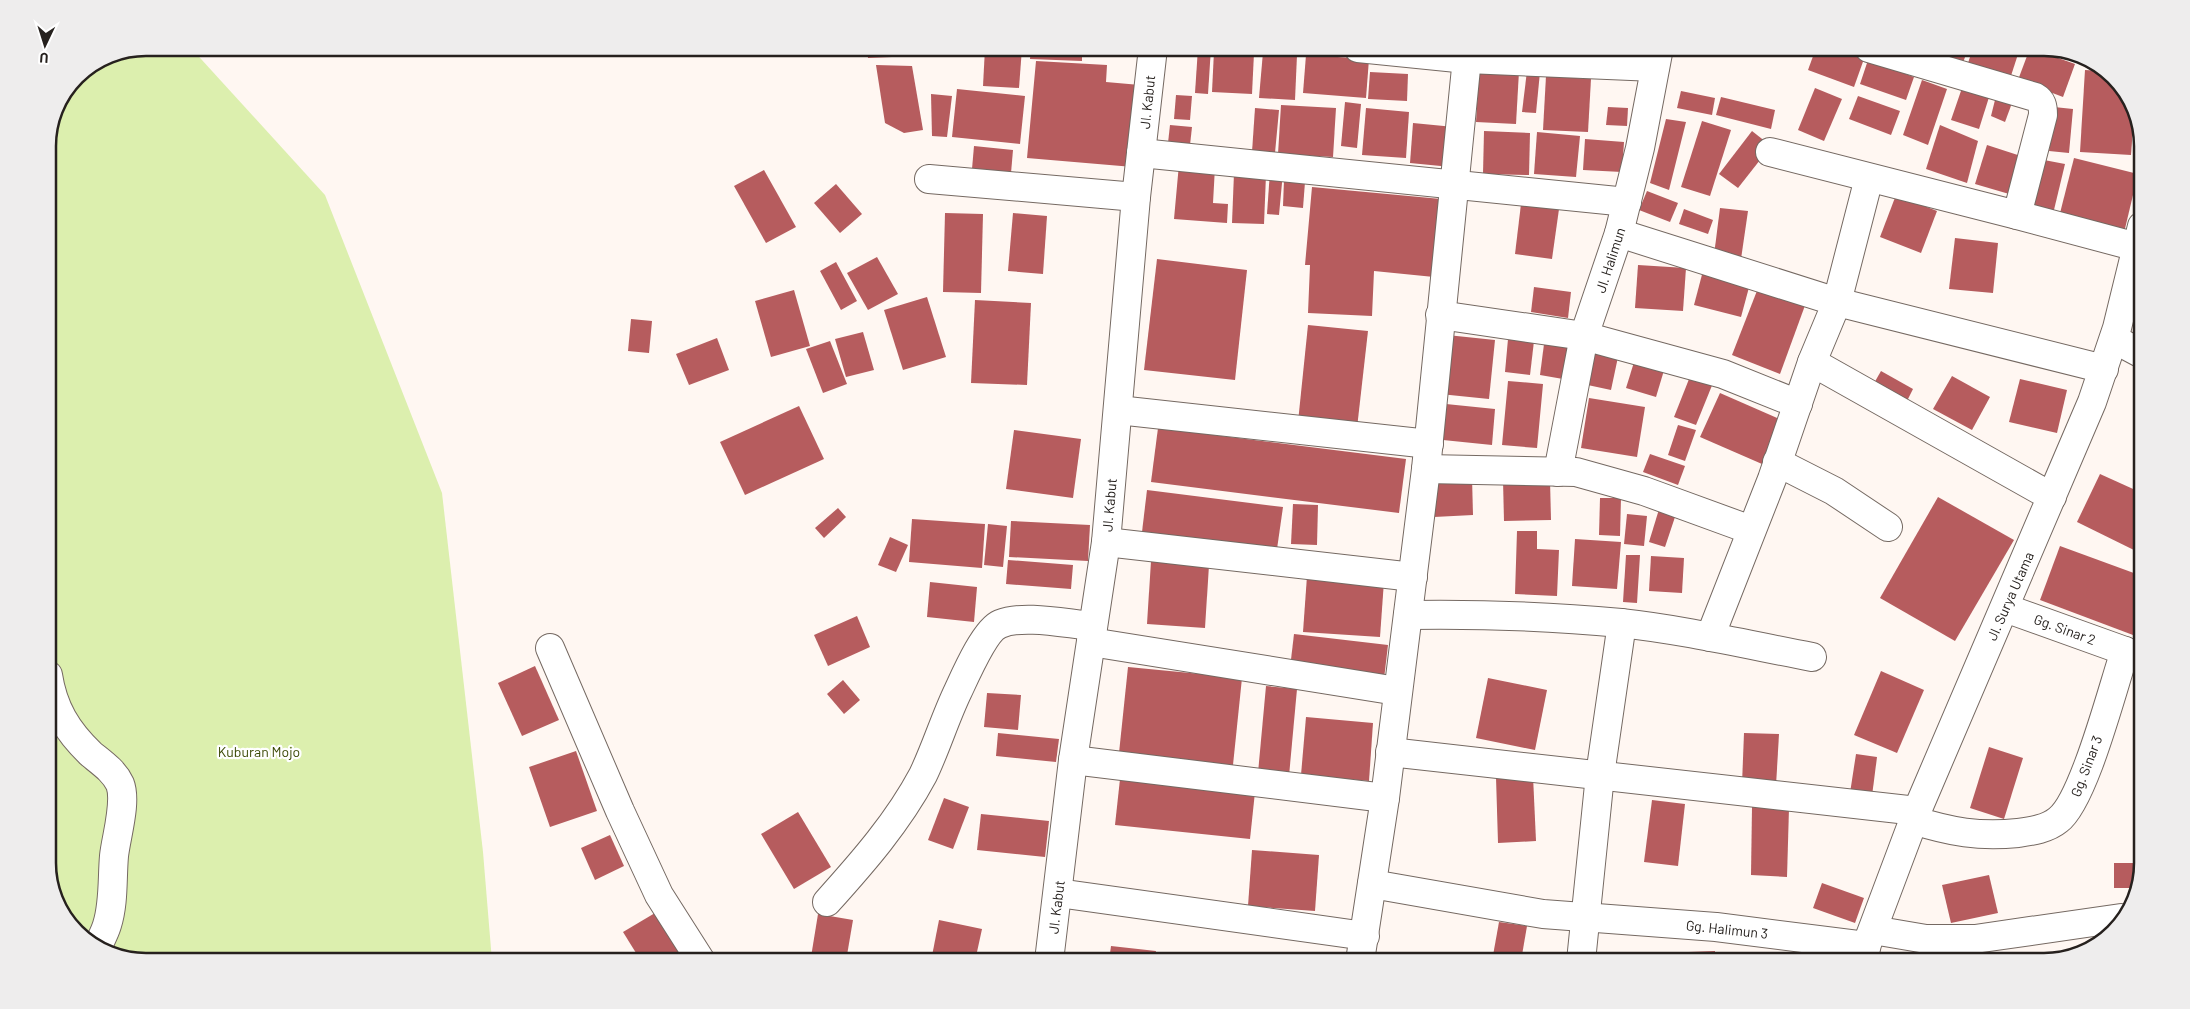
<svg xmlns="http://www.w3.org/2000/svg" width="2190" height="1009" font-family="Barlow,sans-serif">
  <rect width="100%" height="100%" fill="#fff7f2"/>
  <polygon fill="#dcefae" points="146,48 191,48 325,195 442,493 483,852 492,961 146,961 108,954 68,923 48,870 48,140 55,108 77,76 109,55"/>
  <g fill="#b65c5e">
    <polygon points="867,48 891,48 892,57 868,58"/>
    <polygon points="985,48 1022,48 1019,88 983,86"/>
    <polygon points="1031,48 1082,48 1082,61 1030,59"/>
    <polygon points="1105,48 1130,48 1130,51 1105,49"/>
    <polygon points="1198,48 1211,48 1208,94 1195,93"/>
    <polygon points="1573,48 1640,48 1639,56 1573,50"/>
    <polygon points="1732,48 1746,48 1745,52"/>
    <polygon points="1816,48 1842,48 1865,56 1854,87 1808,70"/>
    <polygon points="1929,48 1968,48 1962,66 1926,54"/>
    <polygon points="1973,48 2020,48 2008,85 1965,72"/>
    <polygon points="2030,48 2075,64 2063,97 2018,80"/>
    <polygon points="1214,51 1254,53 1252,94 1212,92"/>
    <polygon points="1263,52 1297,55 1295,100 1259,98"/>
    <polygon points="1306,55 1369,59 1366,98 1303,93"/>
    <polygon points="1868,60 1914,77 1906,100 1860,84"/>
    <polygon points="1036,61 1107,65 1106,82 1140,85 1133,167 1027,158"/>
    <polygon points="876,65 912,66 923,130 904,133 885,123"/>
    <polygon points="1479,69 1519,71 1516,124 1476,122"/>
    <polygon points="2085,70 2102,71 2126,91 2134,114 2131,155 2080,152"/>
    <polygon points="1527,71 1540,72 1536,113 1522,112"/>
    <polygon points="1370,72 1408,74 1407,101 1368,99"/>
    <polygon points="1546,76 1591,79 1588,132 1543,130"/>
    <polygon points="1922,80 1947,89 1928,145 1903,135"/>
    <polygon points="1963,85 1990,94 1979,129 1951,120"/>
    <polygon points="1815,88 1842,99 1824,141 1798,130"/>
    <polygon points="957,89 1025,96 1020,144 952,137"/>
    <polygon points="1681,91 1715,98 1712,115 1677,108"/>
    <polygon points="931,94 952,96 947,137 932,136"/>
    <polygon points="1176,95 1192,96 1190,120 1174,119"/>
    <polygon points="1858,96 1900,111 1891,135 1849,119"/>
    <polygon points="1996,96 2012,103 2005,122 1991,116"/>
    <polygon points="1721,97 1775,110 1771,129 1716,115"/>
    <polygon points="1345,102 1361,104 1357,148 1341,146"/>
    <polygon points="1281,105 1336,108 1333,157 1278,154"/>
    <polygon points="1608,107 1628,108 1627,126 1606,125"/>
    <polygon points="2054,107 2073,109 2069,153 2049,151"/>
    <polygon points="1255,108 1279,110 1275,153 1252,152"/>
    <polygon points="1366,108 1409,112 1406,158 1362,155"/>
    <polygon points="1666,119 1686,122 1669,190 1650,183"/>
    <polygon points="1702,121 1731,130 1710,196 1681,187"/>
    <polygon points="1413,123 1454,127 1451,167 1410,163"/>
    <polygon points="1170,125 1192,127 1190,145 1168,143"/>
    <polygon points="1940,125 1978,141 1967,183 1926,169"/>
    <polygon points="1484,131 1530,133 1529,175 1483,174"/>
    <polygon points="1752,131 1771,146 1738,188 1719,174"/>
    <polygon points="1537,132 1580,136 1576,177 1534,174"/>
    <polygon points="1585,139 1624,142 1622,172 1583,170"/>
    <polygon points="1987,145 2027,158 2016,196 1975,184"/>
    <polygon points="974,146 1013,150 1011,173 972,169"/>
    <polygon points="2074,158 2138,174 2123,237 2058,221"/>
    <polygon points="2044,160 2065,164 2053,214 2033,210"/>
    <polygon points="1179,164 1215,167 1213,203 1228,204 1227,223 1174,219"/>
    <polygon points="764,170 796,227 766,243 734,186"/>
    <polygon points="1270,171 1283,172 1279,215 1267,214"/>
    <polygon points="1234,173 1266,175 1264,224 1232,223"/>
    <polygon points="1284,180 1305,182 1303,208 1283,206"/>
    <polygon points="836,184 862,214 840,233 814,203"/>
    <polygon points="1312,187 1441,199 1434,277 1374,271 1372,316 1308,313 1310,265 1305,265"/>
    <polygon points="1647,191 1678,203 1670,222 1639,210"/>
    <polygon points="1896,195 1937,211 1921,253 1880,237"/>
    <polygon points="1521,204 1559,209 1552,259 1515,254"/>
    <polygon points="1720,208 1748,211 1741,259 1714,255"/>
    <polygon points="1684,209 1713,220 1708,234 1679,224"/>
    <polygon points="945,213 983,214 981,293 943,292"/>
    <polygon points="1013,213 1047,216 1043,274 1008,271"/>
    <polygon points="1955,238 1998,243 1993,293 1949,289"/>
    <polygon points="877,257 898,294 868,310 847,273"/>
    <polygon points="1157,259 1247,270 1235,380 1144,370"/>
    <polygon points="836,262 857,301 841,310 820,271"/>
    <polygon points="1638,265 1686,268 1683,311 1635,308"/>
    <polygon points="1704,267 1751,280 1741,317 1694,305"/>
    <polygon points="1760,283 1807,300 1780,374 1732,355"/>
    <polygon points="1534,287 1571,292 1568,318 1531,312"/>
    <polygon points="794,290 810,346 771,357 755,301"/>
    <polygon points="927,297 946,357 903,370 884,310"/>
    <polygon points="975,300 1031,303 1027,385 971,383"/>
    <polygon points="631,319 652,321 649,353 628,351"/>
    <polygon points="1308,325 1368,331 1357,428 1298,422"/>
    <polygon points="863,332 874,370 846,377 835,339"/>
    <polygon points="1447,335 1495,340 1489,399 1440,394"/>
    <polygon points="717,338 729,370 689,385 676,354"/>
    <polygon points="1508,339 1534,341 1530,375 1505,372"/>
    <polygon points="830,341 847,384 823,393 806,349"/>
    <polygon points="1544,344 1568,348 1563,379 1540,375"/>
    <polygon points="1590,351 1618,357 1611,390 1583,384"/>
    <polygon points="1635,359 1665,367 1656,397 1626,388"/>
    <polygon points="1693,369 1715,378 1696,425 1674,417"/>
    <polygon points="1881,371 1913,389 1906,403 1873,385"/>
    <polygon points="1952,376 1990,397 1972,430 1933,409"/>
    <polygon points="2020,379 2067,390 2057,433 2009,422"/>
    <polygon points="1508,381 1543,384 1537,448 1502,445"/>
    <polygon points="1720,393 1782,420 1762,464 1700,437"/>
    <polygon points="1589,398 1645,407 1637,457 1581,448"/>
    <polygon points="1446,404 1495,409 1492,445 1443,440"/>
    <polygon points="799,406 824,459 745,495 720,442"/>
    <polygon points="1678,425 1696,430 1685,461 1668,455"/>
    <polygon points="1158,428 1406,459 1399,513 1151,482"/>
    <polygon points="1014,430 1081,439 1073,498 1006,489"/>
    <polygon points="1650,454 1685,466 1678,485 1643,472"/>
    <polygon points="2100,474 2142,493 2142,554 2077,522"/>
    <polygon points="1472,477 1473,515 1434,517 1431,479"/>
    <polygon points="1503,480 1550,480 1551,520 1504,521"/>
    <polygon points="1147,490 1283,507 1277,549 1142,532"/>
    <polygon points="1938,497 2014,540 1955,641 1880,598"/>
    <polygon points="1600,498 1621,498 1620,536 1599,535"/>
    <polygon points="1293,504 1318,505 1317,545 1291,544"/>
    <polygon points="1660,506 1677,511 1665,547 1649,542"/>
    <polygon points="838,508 846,517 824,538 815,528"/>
    <polygon points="1627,514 1647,516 1644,546 1624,544"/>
    <polygon points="912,519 985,524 982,568 909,562"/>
    <polygon points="1011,521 1090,525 1088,561 1009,557"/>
    <polygon points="988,524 1007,526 1003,567 984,565"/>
    <polygon points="1517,531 1537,531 1537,549 1559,550 1557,596 1515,594"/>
    <polygon points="890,537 908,545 896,572 878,565"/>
    <polygon points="1575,539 1621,542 1617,589 1572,586"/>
    <polygon points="2060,546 2142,576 2142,608 2133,635 2040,600"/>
    <polygon points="1626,555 1640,555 1637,603 1623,602"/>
    <polygon points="1651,556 1684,558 1682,593 1649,591"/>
    <polygon points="1008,560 1073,565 1071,589 1006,584"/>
    <polygon points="1151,561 1209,565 1205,628 1147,624"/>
    <polygon points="1307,576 1384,581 1380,637 1303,632"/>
    <polygon points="930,582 977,587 974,622 927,617"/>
    <polygon points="857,616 870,647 828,666 814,635"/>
    <polygon points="1294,634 1388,645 1384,679 1290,668"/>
    <polygon points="535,666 559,720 522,736 498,683"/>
    <polygon points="2142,666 2142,677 2137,670"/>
    <polygon points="1128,667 1242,678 1233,765 1119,753"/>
    <polygon points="1881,671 1924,690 1897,753 1854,735"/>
    <polygon points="1488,678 1547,690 1535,750 1476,738"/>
    <polygon points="843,680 860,700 844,714 827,694"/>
    <polygon points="1266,686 1297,689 1289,776 1258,773"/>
    <polygon points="987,693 1021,695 1018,730 984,727"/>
    <polygon points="1306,717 1373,723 1369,781 1301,775"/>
    <polygon points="998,733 1059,739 1056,762 996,756"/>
    <polygon points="1744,733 1779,734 1776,786 1742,784"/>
    <polygon points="1989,747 2023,758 2004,819 1970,808"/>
    <polygon points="576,751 597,811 550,827 529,767"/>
    <polygon points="1856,754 1877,757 1872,796 1850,793"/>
    <polygon points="1533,776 1536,841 1498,843 1496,777"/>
    <polygon points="1120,779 1255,792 1250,839 1115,825"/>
    <polygon points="944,798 969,807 953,849 928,840"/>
    <polygon points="1652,800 1685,804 1678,866 1644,862"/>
    <polygon points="1752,807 1789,808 1787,877 1751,875"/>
    <polygon points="798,812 831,867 794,889 761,834"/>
    <polygon points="981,814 1049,821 1045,857 977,850"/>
    <polygon points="610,835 624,866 595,880 581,848"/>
    <polygon points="1252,850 1319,855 1315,911 1248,906"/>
    <polygon points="2114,863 2142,863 2137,888 2114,888"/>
    <polygon points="1989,875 1998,913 1951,923 1942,885"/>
    <polygon points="1822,883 1864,898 1855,923 1813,908"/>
    <polygon points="655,913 679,951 662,961 641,961 623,932"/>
    <polygon points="818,914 853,920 846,961 811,957"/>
    <polygon points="939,920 982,929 975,961 931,961"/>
    <polygon points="1499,922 1527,926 1521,961 1492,961"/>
    <polygon points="1111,946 1156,951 1154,961 1109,961"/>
    <polygon points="1961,948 2042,960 2042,961 1959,961"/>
    <polygon points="1715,951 1715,961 1635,961 1635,954"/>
    <polygon points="1455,955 1475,961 1453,961"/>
  </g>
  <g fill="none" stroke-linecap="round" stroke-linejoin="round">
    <g stroke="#756962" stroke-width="30">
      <g id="street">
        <polyline points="1358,48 1467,59 1655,67"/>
        <path d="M1770 152 2017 215 2043 115C2043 106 2042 101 2035 97L1869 48"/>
        <polyline points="1141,153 1627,202"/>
        <polyline points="929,179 1136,197"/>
        <polyline points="2017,215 2137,247"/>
        <polyline points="1619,233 1837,302 2104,369"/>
        <polyline points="1440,315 1584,336 1723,374 1798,404"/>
        <polyline points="2114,339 2142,354"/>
        <polyline points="1812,362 2052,497"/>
        <polyline points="1118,410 1429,444"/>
        <polyline points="1777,462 1834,491 1888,527"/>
        <polyline points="1426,469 1576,472 1644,491 1751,530"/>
        <polyline points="1558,472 1584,336 1619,233 1640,148 1659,48"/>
        <polyline points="1106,542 1413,577"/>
        <polyline points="2005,608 2125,651"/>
        <path d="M1408 615C1479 614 1549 616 1621 623 1685 630 1749 645 1812 657"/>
        <polyline points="1710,637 1772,479 1812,362 1837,302 1869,178"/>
        <polyline points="1091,642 1397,691"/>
        <polyline points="550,648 620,811 659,895 701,961"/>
        <path d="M48 675C53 708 67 731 91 754 102 763 114 771 120 784 127 802 116 837 114 856 112 879 114 903 107 925 105 932 101 939 98 946"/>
        <polyline points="1390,752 1917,811"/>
        <polyline points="1073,760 1385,798"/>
        <path d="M1913 820C1951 832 1979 837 2018 833 2032 831 2047 829 2058 820 2084 801 2113 686 2125 651"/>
        <polyline points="1372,884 1543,914 1716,927 1866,946"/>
        <polyline points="1058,893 1365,936"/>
        <path d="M827 902C863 862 898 822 923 775 936 748 945 718 958 691 965 676 985 630 1000 624 1024 614 1067 624 1093 626"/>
        <polyline points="1873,930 1926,939 1975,939 2121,918"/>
        <polyline points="1049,961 1073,760 1106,542 1136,197 1153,48"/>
        <polyline points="1360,961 1385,798 1426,469 1468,48"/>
        <polyline points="1581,961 1600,775 1622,623"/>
        <polyline points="1863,961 1867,944 1917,811 2092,402 2117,328 2142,226"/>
      </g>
    </g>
    <use href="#street" stroke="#fff" stroke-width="28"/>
  </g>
  <g text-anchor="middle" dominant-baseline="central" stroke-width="4.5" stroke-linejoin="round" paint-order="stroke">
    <g font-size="14" fill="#26211e" stroke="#fff">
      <text transform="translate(1147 102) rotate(-84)">Jl. Kabut</text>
      <text transform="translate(1610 260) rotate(-72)">Jl. Halimun</text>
      <text transform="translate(1109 505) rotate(-85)">Jl. Kabut</text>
      <text transform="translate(2010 596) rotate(-66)">Jl. Surya Utama</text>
      <text transform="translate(2065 629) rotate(20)">Gg. Sinar 2</text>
      <text transform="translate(2086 766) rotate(-69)">Gg. Sinar 3</text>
      <text transform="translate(1056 907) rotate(-83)">Jl. Kabut</text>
      <text transform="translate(1727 929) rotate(6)">Gg. Halimun 3</text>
    </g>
    <g font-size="14" fill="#3b4905" stroke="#fff">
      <text x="259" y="751">Kuburan Mojo</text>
    </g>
  </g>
  <path d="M0 0H2190V1009H0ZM146 56H2044A90 90 0 0 1 2134 146V863A90 90 0 0 1 2044 953H146A90 90 0 0 1 56 863V146A90 90 0 0 1 146 56Z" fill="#eeeded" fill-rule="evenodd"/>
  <path fill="none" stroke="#26211e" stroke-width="2.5" d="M146 56H2044A90 90 0 0 1 2134 146V863A90 90 0 0 1 2044 953H146A90 90 0 0 1 56 863V146A90 90 0 0 1 146 56Z"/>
  <g transform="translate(45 45) rotate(184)" stroke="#ffffff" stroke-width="4" paint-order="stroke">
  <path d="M0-4L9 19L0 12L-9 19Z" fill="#26211e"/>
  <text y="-8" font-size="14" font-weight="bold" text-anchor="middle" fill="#26211e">U</text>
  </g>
</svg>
